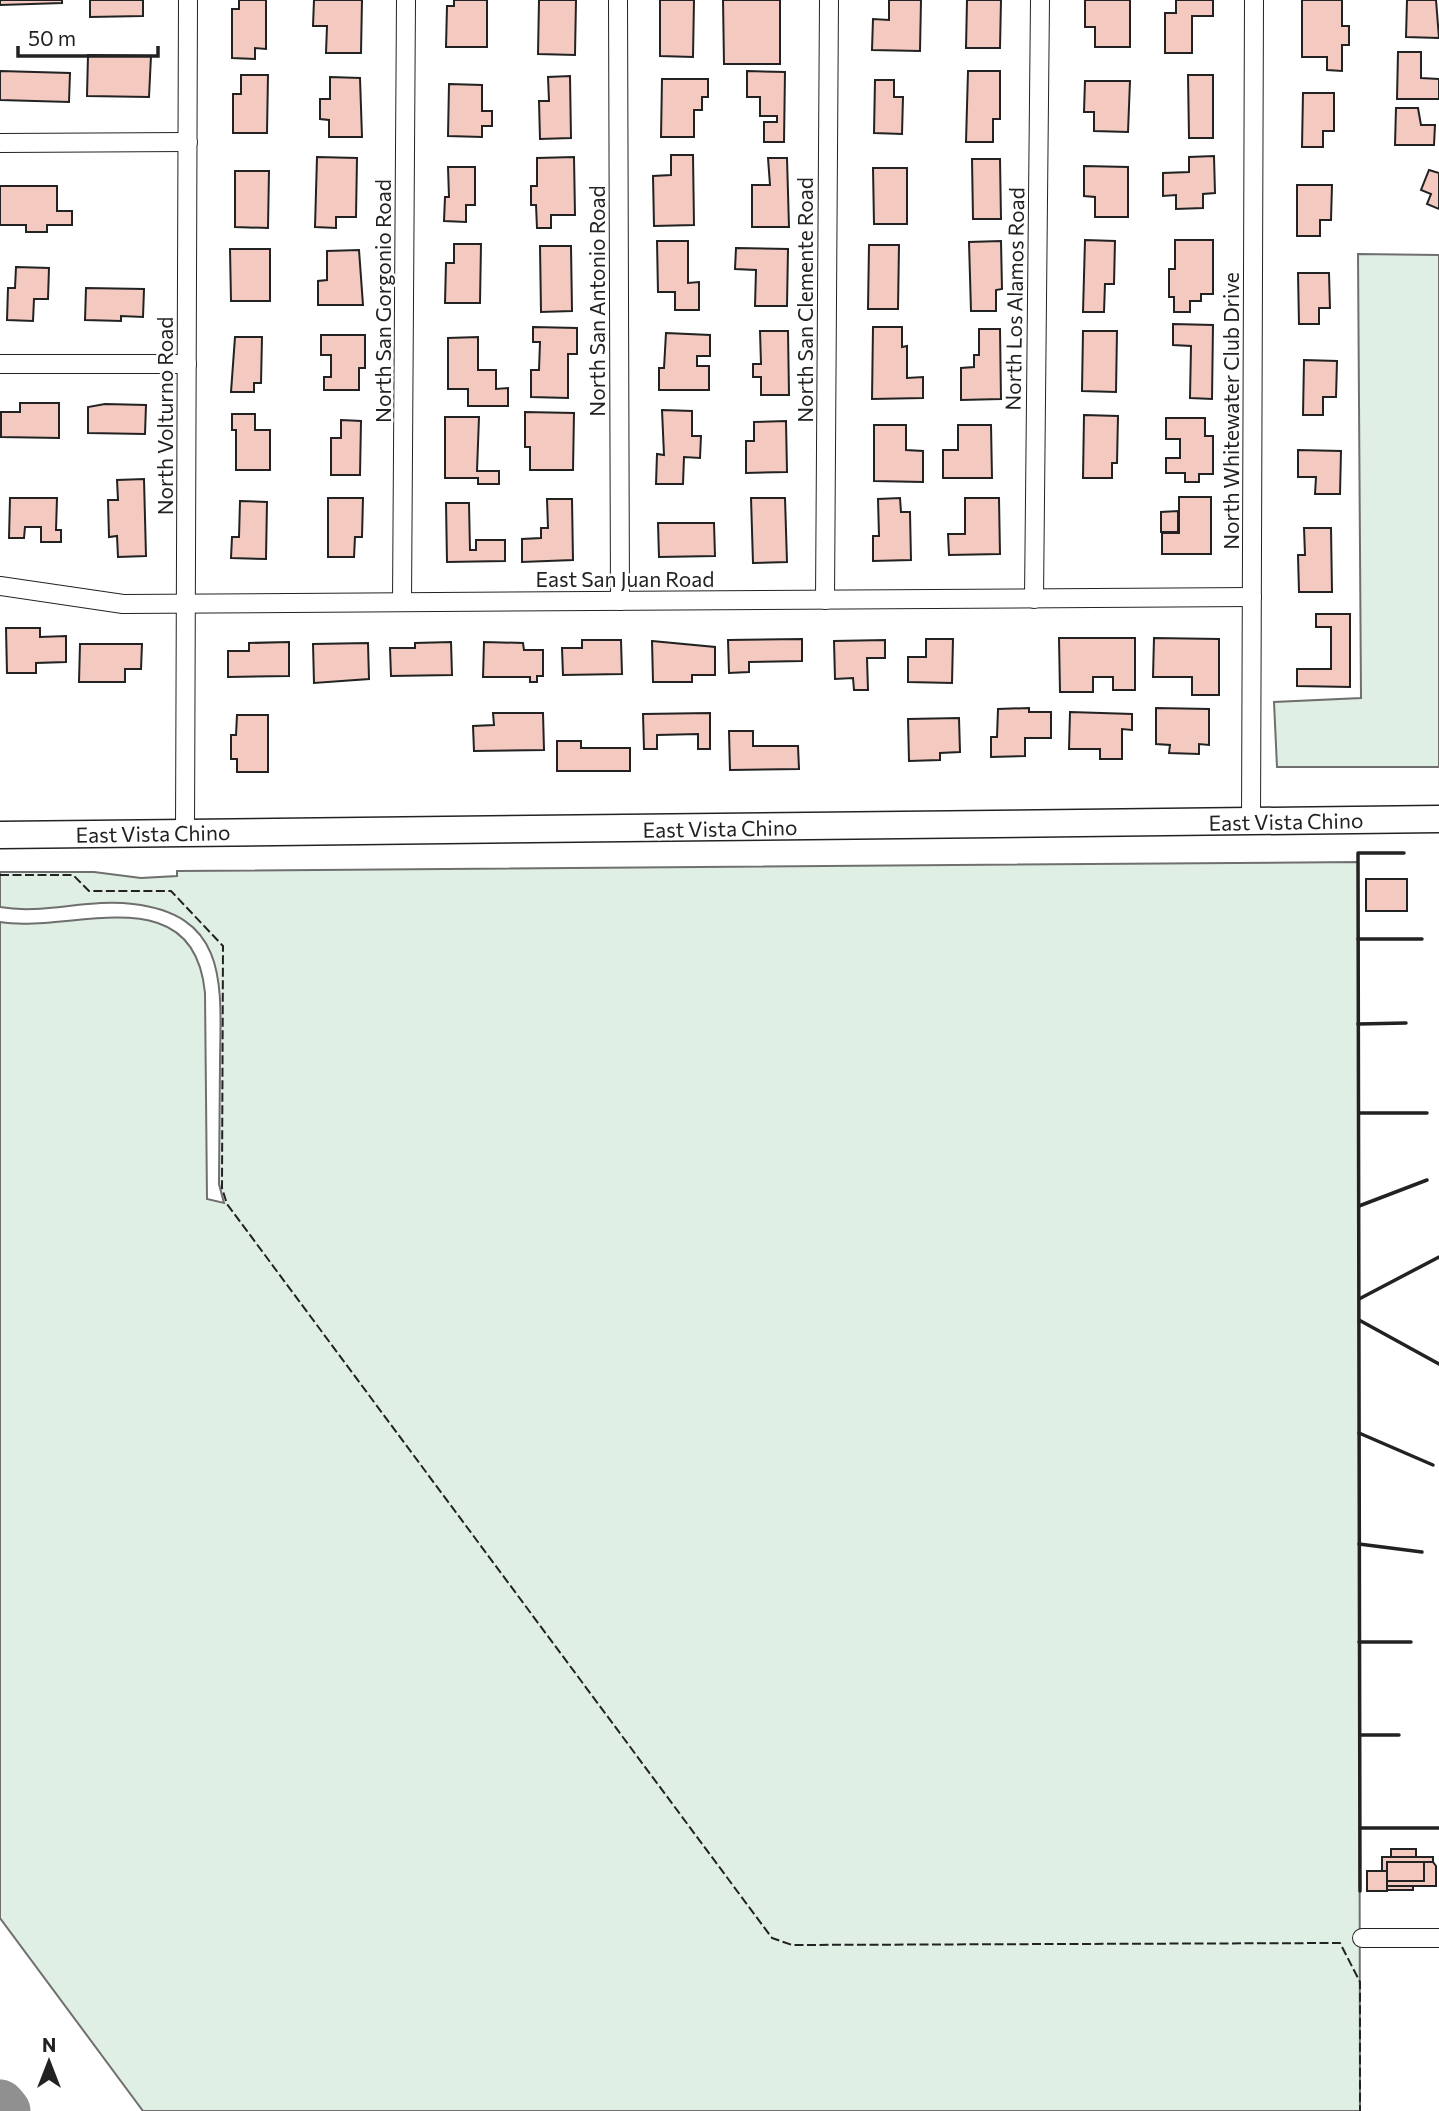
<svg xmlns="http://www.w3.org/2000/svg" width="1439" height="2111" font-family="Commissioner,sans-serif">
  <rect width="100%" height="100%" fill="#fff"/>
  <g fill="#e0efe3" stroke="#6f6f6f" stroke-width="2">
    <polygon points="1358,254 1439,255 1439,767 1277,767 1274,702 1361,698"/>
    <path d="M1358 862 1360 2111H143L0 1918V922C71 934 194 875 205 993L207 1199 224 1203 219 1184C219 1143 220 1102 220 1061 221 986 229 915 133 904 89 898 43 915 0 907V872H94L141 878 177 876V871Z"/>
  </g>
  <g fill="none" stroke-linecap="round" stroke-linejoin="round">
    <polyline stroke="#909090" stroke-width="51" points="0,2105 5,2111"/>
  </g>
  <g fill="#f3c9c0" stroke="#222" stroke-width="2">
    <polygon points="0,0 62,0 62,3 0,5"/>
    <polygon points="90,0 143,0 143,16 90,17"/>
    <polygon points="239,0 266,0 266,49 255,48 255,59 232,58 232,9 239,9"/>
    <polygon points="314,0 362,0 361,53 326,53 327,26 313,26"/>
    <polygon points="454,0 487,0 487,47 446,47 447,6 454,6"/>
    <polygon points="539,0 576,0 575,55 538,54"/>
    <polygon points="660,0 694,0 693,57 660,56"/>
    <polygon points="723,0 780,0 780,64 724,64"/>
    <polygon points="889,0 921,0 920,51 872,50 873,19 889,20"/>
    <polygon points="967,0 1001,0 1000,48 966,48"/>
    <polygon points="1085,0 1130,0 1130,47 1095,47 1095,27 1085,27"/>
    <polygon points="1176,0 1213,0 1213,16 1192,16 1192,53 1165,53 1165,13 1176,13"/>
    <polygon points="1302,0 1342,0 1342,26 1349,26 1349,45 1342,45 1342,71 1327,70 1327,57 1302,57"/>
    <polygon points="1407,0 1436,0 1439,38 1406,37"/>
    <polygon points="1398,52 1421,52 1421,78 1439,79 1439,99 1397,99"/>
    <polygon points="88,55 151,56 149,97 87,96"/>
    <polygon points="0,71 70,73 69,102 0,100"/>
    <polygon points="747,71 785,72 784,142 764,142 764,122 777,122 777,116 760,116 760,97 747,97"/>
    <polygon points="968,71 1000,71 1000,119 993,119 993,142 966,142"/>
    <polygon points="241,75 268,75 267,133 233,133 233,94 241,94"/>
    <polygon points="1188,75 1213,75 1213,138 1189,138"/>
    <polygon points="570,76 571,138 540,139 539,101 549,101 548,77"/>
    <polygon points="330,77 360,78 362,137 329,137 329,120 320,119 320,99 330,99"/>
    <polygon points="662,79 708,79 708,97 702,97 702,110 694,110 694,137 661,137"/>
    <polygon points="875,80 894,80 894,97 903,97 902,134 874,133"/>
    <polygon points="1085,81 1130,81 1128,132 1094,131 1094,112 1084,112"/>
    <polygon points="449,84 482,85 482,111 492,111 492,126 482,126 482,137 448,136"/>
    <polygon points="1303,93 1334,93 1334,131 1323,131 1323,147 1302,147"/>
    <polygon points="1396,108 1418,108 1421,125 1435,125 1434,145 1395,145"/>
    <polygon points="671,155 693,155 694,225 654,226 653,176 671,175"/>
    <polygon points="1214,156 1215,193 1203,194 1203,208 1176,209 1176,195 1163,196 1163,173 1189,172 1189,157"/>
    <polygon points="317,157 357,158 356,217 336,217 336,228 315,227"/>
    <polygon points="574,157 575,215 551,215 551,228 537,228 536,205 531,205 531,186 537,186 537,158"/>
    <polygon points="768,158 787,158 789,227 752,227 752,185 770,185"/>
    <polygon points="972,159 1000,159 1001,219 973,219"/>
    <polygon points="1084,166 1128,167 1128,217 1095,217 1095,197 1084,196"/>
    <polygon points="448,167 475,167 475,205 466,205 466,222 444,221 445,197 449,197"/>
    <polygon points="873,168 907,168 907,224 874,224"/>
    <polygon points="1429,170 1439,173 1439,209 1427,204 1431,194 1421,190"/>
    <polygon points="235,171 269,171 268,228 235,227"/>
    <polygon points="1297,185 1332,185 1331,220 1320,220 1320,236 1297,236"/>
    <polygon points="0,186 57,186 57,211 72,211 72,225 47,225 47,232 26,232 26,225 0,225"/>
    <polygon points="1085,240 1115,241 1114,284 1105,284 1104,312 1083,312"/>
    <polygon points="1175,240 1213,240 1213,294 1201,294 1201,301 1190,301 1190,312 1174,312 1174,297 1169,297 1169,269 1175,269"/>
    <polygon points="657,241 688,241 688,283 699,282 699,310 675,310 675,292 658,292"/>
    <polygon points="1001,241 1002,289 996,290 996,311 971,311 969,242"/>
    <polygon points="454,244 481,244 480,303 445,303 446,263 454,263"/>
    <polygon points="869,245 899,245 898,309 868,309"/>
    <polygon points="540,246 571,246 572,311 541,312"/>
    <polygon points="736,248 788,249 787,306 755,306 756,270 735,269"/>
    <polygon points="230,249 270,249 270,301 231,301"/>
    <polygon points="359,250 363,305 318,305 318,281 327,280 327,251"/>
    <polygon points="16,267 49,268 48,299 34,299 33,321 7,320 8,288 15,288"/>
    <polygon points="1298,273 1329,273 1330,308 1319,308 1319,324 1299,324"/>
    <polygon points="86,288 144,289 143,317 121,316 121,321 85,320"/>
    <polygon points="1173,324 1213,325 1212,399 1190,398 1191,346 1173,345"/>
    <polygon points="533,327 577,328 577,354 568,354 568,398 531,397 531,370 539,370 540,342 533,342"/>
    <polygon points="873,327 902,327 902,347 907,346 907,378 923,377 923,398 872,399"/>
    <polygon points="979,329 1000,329 1001,399 961,400 961,368 974,367 974,355 979,355"/>
    <polygon points="760,331 788,331 789,395 761,395 761,377 753,377 753,364 761,364"/>
    <polygon points="1083,331 1117,331 1116,392 1082,391"/>
    <polygon points="666,333 710,335 710,356 697,356 697,366 709,366 709,390 659,390 659,368 664,368"/>
    <polygon points="321,335 365,335 365,368 359,368 359,390 324,390 324,377 331,377 331,355 321,355"/>
    <polygon points="235,337 262,337 261,383 254,383 254,392 231,392"/>
    <polygon points="478,337 478,370 496,370 496,389 508,388 508,406 468,406 468,389 448,389 448,338"/>
    <polygon points="1304,360 1337,361 1336,397 1323,397 1323,415 1303,415"/>
    <polygon points="20,403 59,403 59,438 1,437 1,412 20,412"/>
    <polygon points="105,404 146,405 145,434 88,433 88,407"/>
    <polygon points="662,410 692,411 692,436 701,436 700,458 684,457 683,484 656,484 657,454 664,455"/>
    <polygon points="525,412 574,413 573,470 530,470 530,447 525,447"/>
    <polygon points="232,414 255,414 255,430 270,430 270,470 236,470 236,430 232,430"/>
    <polygon points="1084,415 1118,416 1117,463 1112,463 1112,478 1083,478"/>
    <polygon points="445,417 479,417 477,471 499,471 499,484 478,484 478,478 445,478"/>
    <polygon points="1166,418 1205,418 1205,436 1213,436 1213,474 1199,474 1199,482 1185,482 1185,473 1166,473 1166,458 1180,458 1180,439 1166,439"/>
    <polygon points="341,420 361,421 360,475 331,475 331,438 341,438"/>
    <polygon points="786,421 787,472 746,473 746,441 754,441 754,422"/>
    <polygon points="874,425 906,425 906,450 923,451 923,482 874,481"/>
    <polygon points="958,425 991,425 992,478 943,478 943,450 958,450"/>
    <polygon points="1298,450 1341,451 1340,494 1315,494 1316,477 1298,477"/>
    <polygon points="144,479 146,556 118,557 117,536 109,537 108,500 118,500 117,480"/>
    <polygon points="1179,497 1211,497 1211,554 1162,554 1162,533 1179,533"/>
    <polygon points="10,498 57,498 56,530 61,530 61,542 41,542 41,527 25,527 24,538 9,538"/>
    <polygon points="328,498 363,498 362,537 355,537 354,557 328,557"/>
    <polygon points="751,498 785,498 787,562 753,563"/>
    <polygon points="900,498 901,512 910,512 911,560 873,561 873,536 879,536 878,499"/>
    <polygon points="965,498 999,498 1000,554 949,555 948,534 965,534"/>
    <polygon points="547,499 572,499 573,560 522,562 522,539 541,538 541,528 548,528"/>
    <polygon points="240,501 267,502 266,559 231,558 232,537 239,537"/>
    <polygon points="446,503 469,503 470,550 476,550 476,540 505,540 505,561 447,562"/>
    <polygon points="1178,511 1178,532 1161,532 1161,512"/>
    <polygon points="658,523 714,523 715,556 659,557"/>
    <polygon points="1304,528 1331,528 1332,592 1299,592 1298,555 1305,555"/>
    <polygon points="1316,614 1350,614 1350,687 1297,686 1297,669 1331,669 1331,627 1316,627"/>
    <polygon points="6,628 40,628 40,637 66,636 66,662 36,663 36,673 7,673"/>
    <polygon points="1059,638 1135,638 1135,690 1113,690 1113,677 1093,677 1093,692 1060,692"/>
    <polygon points="1154,638 1219,639 1219,695 1192,695 1192,677 1153,677"/>
    <polygon points="802,639 802,661 749,662 749,672 729,673 728,640"/>
    <polygon points="926,639 953,639 952,683 908,682 908,657 926,657"/>
    <polygon points="582,640 621,640 622,674 563,675 562,648 582,648"/>
    <polygon points="885,640 885,658 867,658 868,690 854,690 853,678 835,679 834,641"/>
    <polygon points="652,641 715,647 715,675 692,675 692,682 653,682"/>
    <polygon points="289,642 289,676 228,677 228,651 249,651 249,643"/>
    <polygon points="451,642 452,675 391,676 390,648 415,648 415,643"/>
    <polygon points="484,642 523,643 524,650 543,650 543,676 537,676 537,682 530,682 530,677 483,677"/>
    <polygon points="368,643 369,679 314,683 313,644"/>
    <polygon points="80,644 142,644 141,669 125,669 125,682 79,682"/>
    <polygon points="1029,708 1029,712 1051,712 1051,738 1025,738 1025,756 991,757 991,737 997,737 998,709"/>
    <polygon points="1156,708 1209,709 1209,745 1199,744 1199,754 1169,753 1170,745 1156,744"/>
    <polygon points="1070,712 1132,714 1132,730 1122,729 1122,759 1100,759 1100,749 1069,749"/>
    <polygon points="493,713 543,713 544,750 474,751 473,726 494,725"/>
    <polygon points="710,713 710,749 698,749 698,734 657,735 657,749 644,749 643,714"/>
    <polygon points="237,715 268,715 268,772 237,772 237,759 231,759 231,735 236,735"/>
    <polygon points="959,718 960,752 940,753 940,760 909,761 908,719"/>
    <polygon points="729,731 753,731 753,746 798,746 799,769 730,770"/>
    <polygon points="557,741 581,741 581,748 630,748 630,771 557,771"/>
    <rect x="1366" y="879" width="41" height="32"/>
    <rect x="1391" y="1849" width="25" height="8"/>
    <polygon points="1382,1857 1433,1857 1433,1862 1387,1862 1387,1871 1382,1871"/>
    <polygon points="1387,1862 1433,1862 1436,1866 1436,1886 1387,1886"/>
    <rect x="1387" y="1862" width="37" height="19"/>
    <rect x="1367" y="1871" width="20" height="20"/>
    <rect x="1387" y="1886" width="26" height="4"/>
  </g>
  <g fill="none" stroke-linecap="round" stroke-linejoin="round">
    <g stroke="#222" stroke-width="20">
      <g id="minor">
        <polyline points="618,0 620,601"/>
        <polyline points="0,143 188,142"/>
        <polyline points="0,364 187,364"/>
        <polyline points="0,586 123,604 1252,597"/>
        <polyline points="1034,599 1040,0"/>
        <polyline points="825,600 829,0"/>
        <polyline points="402,602 406,0"/>
        <polyline points="1251,822 1254,0"/>
        <polyline points="185,833 188,0"/>
        <polyline points="1362,1938 1439,1938"/>
      </g>
    </g>
    <g stroke="#222" stroke-width="29">
      <polyline id="primary" points="0,835 1439,819"/>
    </g>
    <use href="#minor" stroke="#fff" stroke-width="18"/>
    <use href="#primary" stroke="#fff" stroke-width="26"/>
    <polyline stroke="#222" stroke-width="2" stroke-dasharray="9 3.5" stroke-linecap="butt" points="0,875 73,875 89,891 171,891 223,946 222,1188 227,1204 772,1938 792,1945 1340,1943 1360,1982 1360,2111"/>
    <g stroke="#222" stroke-width="3.5">
      <polyline points="1358,939 1422,939"/>
      <polyline points="1358,1024 1406,1023"/>
      <polyline points="1359,1113 1427,1113"/>
      <polyline points="1359,1206 1427,1180"/>
      <polyline points="1359,1299 1439,1257"/>
      <polyline points="1359,1320 1439,1364"/>
      <polyline points="1359,1433 1433,1465"/>
      <polyline points="1359,1544 1422,1552"/>
      <polyline points="1359,1642 1411,1642"/>
      <polyline points="1360,1735 1399,1735"/>
      <polyline points="1360,1828 1439,1828"/>
      <polyline points="1360,1891 1358,853 1404,853"/>
    </g>
  </g>
  <g text-anchor="middle" dominant-baseline="central" stroke-width="5" stroke-linejoin="round" paint-order="stroke">
    <g font-size="21" fill="#222" stroke="#fff">
      <text transform="translate(1014 299) rotate(-89)">North Los Alamos Road</text>
      <text transform="translate(804 300) rotate(-90)">North San Clemente Road</text>
      <text transform="translate(382 301) rotate(-90)">North San Gorgonio Road</text>
      <text transform="translate(596 301) rotate(-90)">North San Antonio Road</text>
      <text transform="translate(1230 411) rotate(-90)">North Whitewater Club Drive</text>
      <text transform="translate(164 416) rotate(-90)">North Volturno Road</text>
      <text x="625" y="578">East San Juan Road</text>
      <text transform="translate(1286 821) rotate(-1)">East Vista Chino</text>
      <text transform="translate(720 828) rotate(-1)">East Vista Chino</text>
      <text transform="translate(153 833) rotate(-1)">East Vista Chino</text>
    </g>
  </g>
  <g transform="translate(49 2062)" stroke="#ffffff" stroke-width="5" paint-order="stroke">
  <path d="M0-5L12 26L0 18L-12 26Z" fill="#222222"/>
  <text y="-10" font-size="19" font-weight="bold" text-anchor="middle" fill="#222222">N</text>
  </g>
  <path d="M18 46v10h140v-10" fill="none" stroke="#222222" stroke-width="3.5"/>
  <text x="28" y="46" font-size="21" fill="#222222" stroke="#ffffff" stroke-width="5" paint-order="stroke">50 m</text>
</svg>
